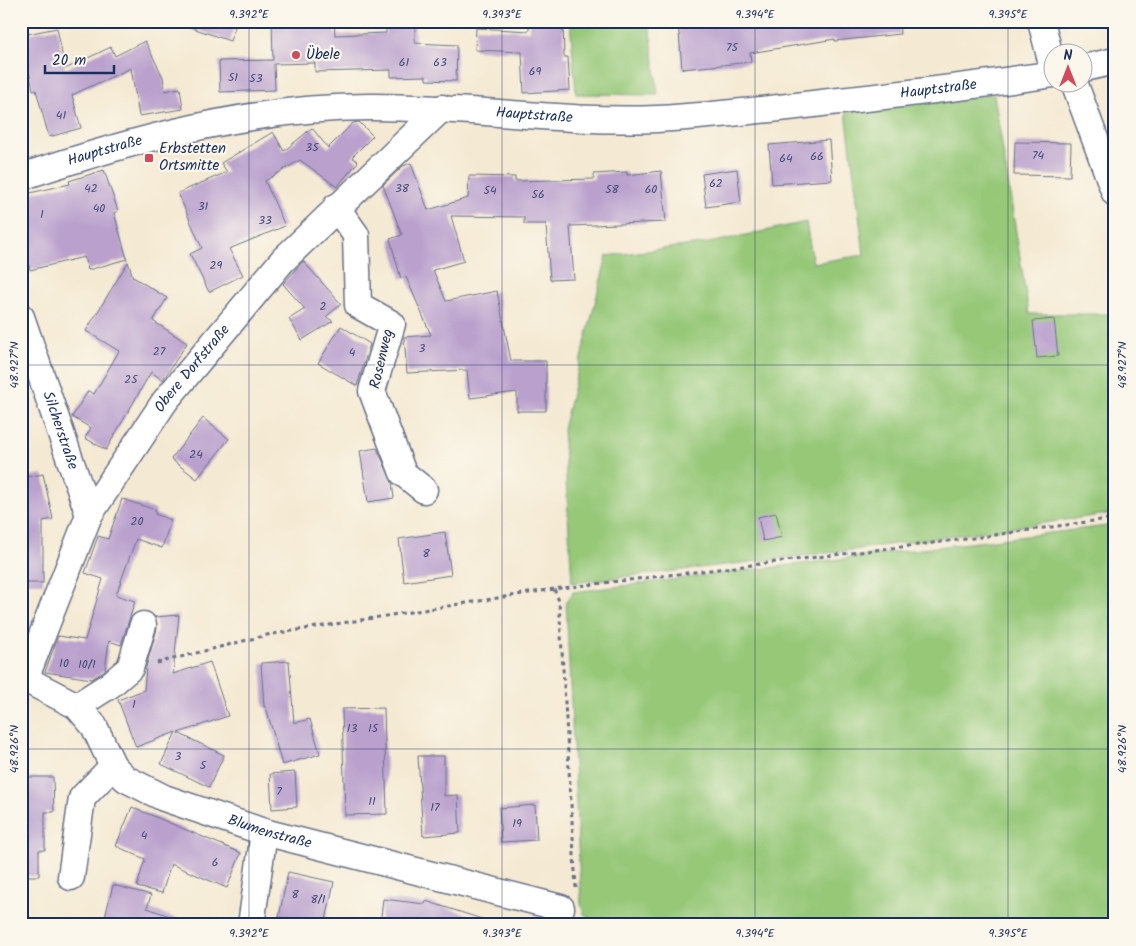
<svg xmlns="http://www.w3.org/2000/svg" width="1136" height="946" font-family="Kalam,sans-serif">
  <rect width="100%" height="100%" fill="#fbf7ec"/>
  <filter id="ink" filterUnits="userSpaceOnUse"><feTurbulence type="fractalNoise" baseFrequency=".02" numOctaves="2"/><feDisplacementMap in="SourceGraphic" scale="10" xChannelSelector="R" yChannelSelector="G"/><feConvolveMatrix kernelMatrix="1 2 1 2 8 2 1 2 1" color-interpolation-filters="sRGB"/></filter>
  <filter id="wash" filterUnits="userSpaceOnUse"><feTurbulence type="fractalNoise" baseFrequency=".0096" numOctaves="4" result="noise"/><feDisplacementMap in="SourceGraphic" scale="20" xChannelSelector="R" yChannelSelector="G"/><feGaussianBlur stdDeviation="1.12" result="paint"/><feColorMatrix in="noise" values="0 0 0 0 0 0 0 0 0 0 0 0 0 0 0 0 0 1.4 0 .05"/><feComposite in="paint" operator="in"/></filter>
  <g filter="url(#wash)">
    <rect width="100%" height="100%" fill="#f4e9d2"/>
    <g fill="#96c878" stroke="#587c6b">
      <polygon points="570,21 649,21 658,95 576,94"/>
      <polygon points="994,94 1029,314 1115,314 1115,513 852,550 572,583 563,429 607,256 709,243 806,222 813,263 864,255 846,112"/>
      <polygon points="1115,525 1115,925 601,925 584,914 581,904 566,603 573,592"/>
    </g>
    <g id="blocks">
      <g fill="#b9a0cd">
        <polygon points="181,21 237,21 230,41 181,24"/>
        <polygon points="272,21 334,21 335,35 386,33 386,21 415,21 415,43 457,45 456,81 426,80 426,76 391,77 391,70 315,72 315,63 274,64 275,90 220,92 219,61 273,60"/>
        <polygon points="529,21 563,21 564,57 568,57 570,90 524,93 522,52 475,50 476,28 529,31"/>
        <polygon points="678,21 899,21 900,34 835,41 835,39 750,53 751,62 682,69"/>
        <polygon points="57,28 65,69 111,47 115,56 145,41 163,77 165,91 180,88 183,109 139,116 131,68 72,95 81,128 49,137 36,90 33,90 22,35"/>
        <polygon points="359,122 373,136 352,157 358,162 337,187 300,160 265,181 285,226 229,249 243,275 209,292 190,254 202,248 178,193 227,172 221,163 273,132 284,151 312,128 328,148 353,123"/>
        <polygon points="829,140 832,180 772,184 769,145"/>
        <polygon points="1015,142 1071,143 1070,176 1014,175"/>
        <polygon points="411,163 428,210 468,198 469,176 515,177 515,181 594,179 594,174 627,172 627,175 661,171 666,222 570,226 574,279 550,280 546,224 524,224 524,217 451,216 464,261 433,270 446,301 497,291 511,361 546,361 546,411 517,411 517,392 470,398 467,370 407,373 404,337 431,335 406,277 401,279 390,239 402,235 383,185 403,166"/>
        <polygon points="737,169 741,202 706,207 702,174"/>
        <polygon points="104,170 118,211 114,213 127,259 88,270 84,257 30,270 21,234 21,195 70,184 69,181"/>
        <polygon points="303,261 341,304 326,317 333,321 302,340 289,319 305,309 283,284"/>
        <polygon points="128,262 133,277 167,298 153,321 187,343 163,380 151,372 106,450 85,438 91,428 72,417 88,391 94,394 119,351 86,331"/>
        <polygon points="1054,319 1058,356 1037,358 1033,321"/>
        <polygon points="341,326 370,344 357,386 318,363"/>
        <polygon points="203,418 229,439 197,479 171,459"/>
        <polygon points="377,448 392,482 394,498 368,502 360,451"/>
        <polygon points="43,474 53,519 43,521 43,583 21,583 21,478"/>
        <polygon points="122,499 156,510 155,514 171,520 162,548 136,539 116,595 135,601 121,645 109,641 105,670 92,679 45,672 58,636 85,640 103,579 85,573 98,536 108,539"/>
        <polygon points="776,513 782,537 763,541 758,517"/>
        <polygon points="445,532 451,575 404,582 399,539"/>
        <polygon points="179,615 173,674 210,662 228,716 178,733 224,755 209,787 161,764 176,732 136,747 118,700 144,690 146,667 157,629 155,617"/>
        <polygon points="289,661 294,723 310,719 320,754 282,765 266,707 264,707 261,663"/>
        <polygon points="384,708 387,814 345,815 342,709"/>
        <polygon points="418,756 444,756 444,796 458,795 460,833 423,836"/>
        <polygon points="295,772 297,807 272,809 270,774"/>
        <polygon points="21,777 53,777 54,812 45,812 45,850 39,850 39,876 21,876"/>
        <polygon points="535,805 537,840 501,842 499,808"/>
        <polygon points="132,807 241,853 227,888 171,864 162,893 137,887 145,859 116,846"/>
        <polygon points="288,872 334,882 325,925 279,917"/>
        <polygon points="113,885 151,895 147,908 187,922 186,925 103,925"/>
        <polygon points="383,899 425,904 426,901 488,921 487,925 380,925"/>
      </g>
    </g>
  </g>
  <g filter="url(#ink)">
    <use href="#blocks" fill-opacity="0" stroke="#677087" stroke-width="1"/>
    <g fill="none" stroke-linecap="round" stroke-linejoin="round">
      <g stroke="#677087" stroke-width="29">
        <g id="minor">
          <polyline points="1041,21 1054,72"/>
          <polyline points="1084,68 1115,61"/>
          <polyline points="1074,82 1115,193"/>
          <path id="s1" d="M21 177C132 140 251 107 369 107 465 106 561 123 657 119 715 116 773 109 830 102 904 94 979 85 1054 74"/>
          <polyline points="336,207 356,235 358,305 392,324 372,391 403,473 424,490"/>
          <path id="s2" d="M21 317 89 515"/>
          <path id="s3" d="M25 679 77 706 94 726 113 766 126 779 164 798 264 832 561 908"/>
          <path id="s4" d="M21 683 25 679 89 515 165 401 283 260 442 108"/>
          <polyline points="77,706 110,685 130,668 143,625"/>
          <polyline points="71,877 82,798 113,766"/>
          <polyline points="251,925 264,832"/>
        </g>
      </g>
      <g stroke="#677087" stroke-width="3" stroke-dasharray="4 4" stroke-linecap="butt">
        <polyline points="157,663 267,635 554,589"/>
        <polyline points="576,888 559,601 554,589 966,539 1115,518"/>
        <polyline points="580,921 586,925"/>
      </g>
      <use href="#minor" stroke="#fff" stroke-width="26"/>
    </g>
  </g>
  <path fill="none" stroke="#1b2f5e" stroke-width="1" stroke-opacity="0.45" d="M249 21V925M502 21V925M755 21V925M1008 21V925M21 365H1115M21 749H1115"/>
  <g fill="#d1495b" stroke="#fbf7ec" stroke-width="2">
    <circle cx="296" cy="55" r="5"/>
    <rect x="144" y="153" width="10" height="10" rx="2.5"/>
  </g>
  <g text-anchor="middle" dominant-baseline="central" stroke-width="4.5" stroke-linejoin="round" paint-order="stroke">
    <g font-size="12" fill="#424b7a">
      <text x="732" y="47">75</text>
      <text x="404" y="62">61</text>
      <text x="440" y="62">63</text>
      <text x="535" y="71">69</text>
      <text x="233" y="77">51</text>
      <text x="256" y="78">53</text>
      <text x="61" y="115">41</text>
      <text x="312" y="147">35</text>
      <text x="1038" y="155">74</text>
      <text x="817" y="156">66</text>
      <text x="786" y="158">64</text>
      <text x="716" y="183">62</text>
      <text x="91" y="188">42</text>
      <text x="402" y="188">38</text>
      <text x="612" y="189">58</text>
      <text x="651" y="189">60</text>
      <text x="490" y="190">54</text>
      <text x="538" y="194">56</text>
      <text x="203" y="206">31</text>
      <text x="99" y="208">40</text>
      <text x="42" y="214">1</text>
      <text x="265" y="220">33</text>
      <text x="216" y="265">29</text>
      <text x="323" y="306">2</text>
      <text x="422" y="348">3</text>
      <text x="159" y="351">27</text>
      <text x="352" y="352">4</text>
      <text x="131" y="379">25</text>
      <text x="196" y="454">24</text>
      <text x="137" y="521">20</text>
      <text x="426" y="553">8</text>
      <text x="64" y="663">10</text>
      <text x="87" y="664">10/1</text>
      <text x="134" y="704">1</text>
      <text x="352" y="728">13</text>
      <text x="373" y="728">15</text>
      <text x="178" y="756">3</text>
      <text x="203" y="765">5</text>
      <text x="279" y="791">7</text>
      <text x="372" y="801">11</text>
      <text x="435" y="807">17</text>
      <text x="517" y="823">19</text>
      <text x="144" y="835">4</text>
      <text x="215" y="862">6</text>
      <text x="295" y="894">8</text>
      <text x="318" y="899">8/1</text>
    </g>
    <g font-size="15" fill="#1b2f5e" stroke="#fbf7ec" text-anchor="start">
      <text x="306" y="55">Übele</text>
      <text x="159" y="149">Erbstetten<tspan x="159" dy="17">Ortsmitte</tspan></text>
    </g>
    <g font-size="15" fill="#1b2f5e" stroke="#fbf7ec">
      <text stroke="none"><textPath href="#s1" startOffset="928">Hauptstraße</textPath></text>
      <text stroke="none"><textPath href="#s1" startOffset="522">Hauptstraße</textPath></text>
      <text stroke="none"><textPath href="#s1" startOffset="88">Hauptstraße</textPath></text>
      <text transform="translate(382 359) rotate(-77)">Rosenweg</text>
      <text stroke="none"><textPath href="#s4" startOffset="361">Obere Dorfstraße</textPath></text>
      <text stroke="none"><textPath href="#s2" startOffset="120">Silcherstraße</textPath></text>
      <text stroke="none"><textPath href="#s3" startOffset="301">Blumenstraße</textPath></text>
    </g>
  </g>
  <rect width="1136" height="946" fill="none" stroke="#fbf7ec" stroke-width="55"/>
  <g transform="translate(1068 68)"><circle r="24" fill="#fbf7ec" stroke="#a1a7b3"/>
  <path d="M0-4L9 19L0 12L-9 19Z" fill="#d1495b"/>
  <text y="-8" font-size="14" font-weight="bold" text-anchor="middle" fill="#1b2f5e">N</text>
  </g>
  <path d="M45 65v8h69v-8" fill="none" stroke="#1b2f5e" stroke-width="2.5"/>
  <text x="52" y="65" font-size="15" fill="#1b2f5e" stroke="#fbf7ec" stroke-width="4" paint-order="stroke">20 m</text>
  <rect x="28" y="28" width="1080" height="890" fill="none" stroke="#1b2f5e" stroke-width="2"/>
  <g font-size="12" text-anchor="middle" fill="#1b2f5e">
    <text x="249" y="18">9.392°E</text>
    <text x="502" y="18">9.393°E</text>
    <text x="755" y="18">9.394°E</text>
    <text x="1008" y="18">9.395°E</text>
    <text transform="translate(14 365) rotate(-90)" y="4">48.927°N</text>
    <text transform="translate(1122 365) rotate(-90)" y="4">48.927°N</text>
    <text transform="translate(14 749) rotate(-90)" y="4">48.926°N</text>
    <text transform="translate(1122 749) rotate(-90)" y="4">48.926°N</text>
    <text x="249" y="937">9.392°E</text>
    <text x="502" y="937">9.393°E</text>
    <text x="755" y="937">9.394°E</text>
    <text x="1008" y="937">9.395°E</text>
  </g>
</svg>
